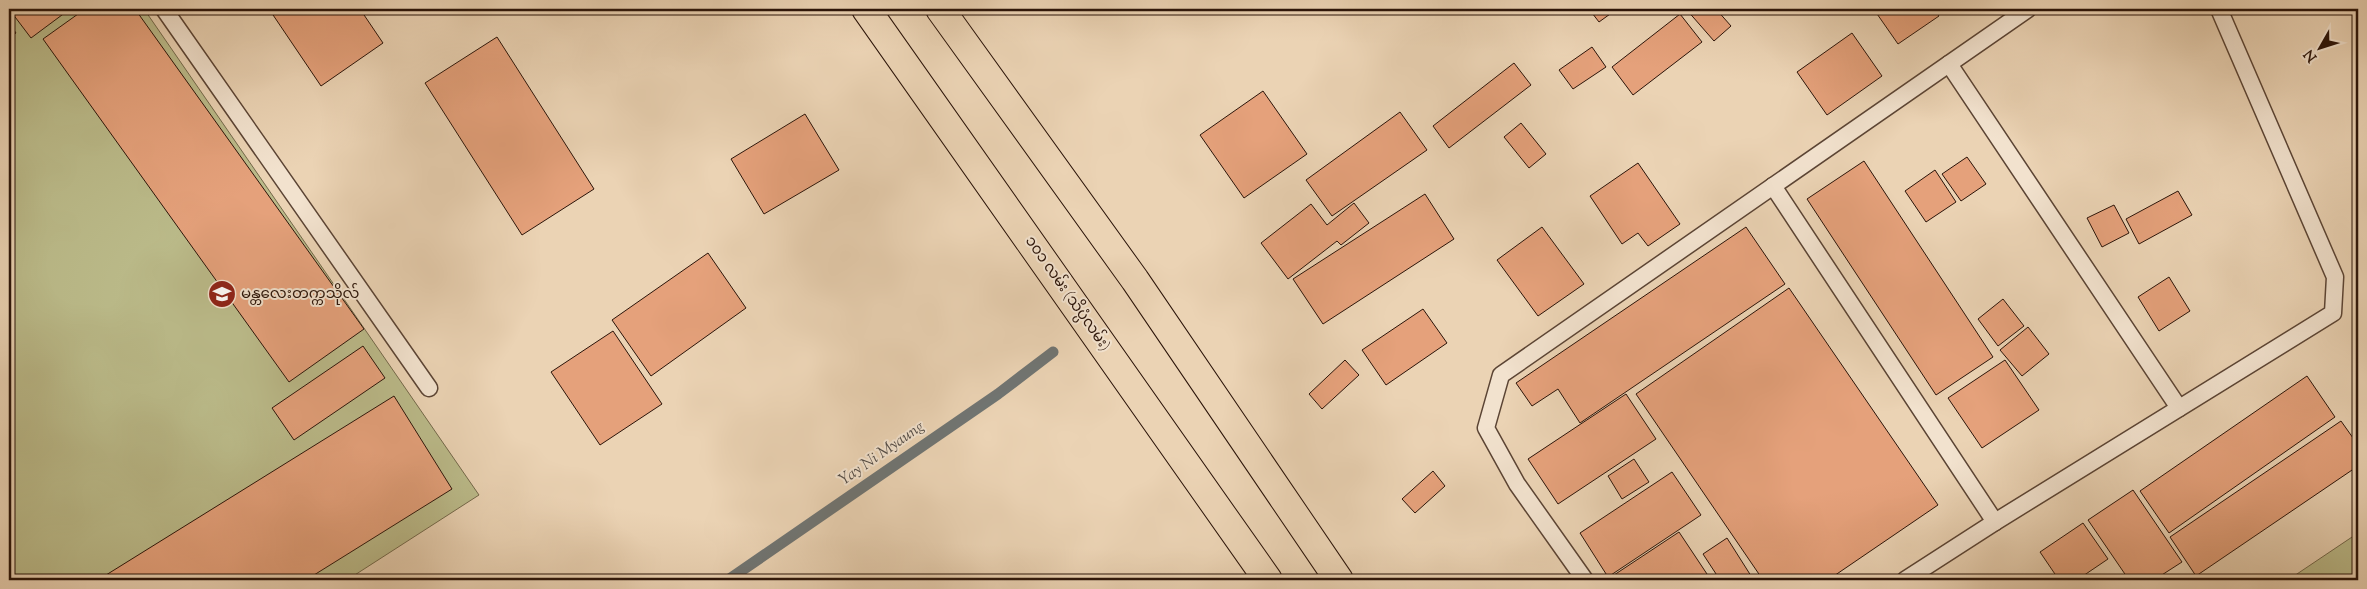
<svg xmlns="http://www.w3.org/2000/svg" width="2367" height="589" font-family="'Sorts Mill Goudy','Noto Sans Myanmar',serif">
  <rect width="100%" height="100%" fill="#ebd3b4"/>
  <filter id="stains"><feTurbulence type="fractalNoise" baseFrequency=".004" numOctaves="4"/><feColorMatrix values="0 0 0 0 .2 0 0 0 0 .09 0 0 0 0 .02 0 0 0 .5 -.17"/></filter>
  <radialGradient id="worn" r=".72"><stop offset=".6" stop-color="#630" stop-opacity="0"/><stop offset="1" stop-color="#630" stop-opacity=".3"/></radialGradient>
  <g fill="#bbbb8a" stroke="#73684a">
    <polygon points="9,9 144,9 479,495 347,580 9,580"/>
    <polygon points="2358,533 2358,580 2288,580"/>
  </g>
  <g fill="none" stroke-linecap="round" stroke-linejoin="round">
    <polyline stroke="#707573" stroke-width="11" points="728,580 998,394 1053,352"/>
  </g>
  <g fill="#e5a17b" stroke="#2b1409">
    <polygon points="9,9 70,9 31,38"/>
    <polygon points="85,9 135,9 364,329 289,382 43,39"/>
    <polygon points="269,9 360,9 383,43 321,86"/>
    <polygon points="1589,9 1617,9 1599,22"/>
    <polygon points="1686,9 1716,9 1731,26 1714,41"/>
    <polygon points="1879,9 1934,9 1939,16 1898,44 1875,11"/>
    <polygon points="1680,14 1702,42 1633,95 1612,67"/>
    <polygon points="9,23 16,33 9,38"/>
    <polygon points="1852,33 1882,76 1827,115 1797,72"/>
    <polygon points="497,37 594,189 522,235 425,83"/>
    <polygon points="1592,47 1606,67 1573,89 1559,70"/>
    <polygon points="1514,63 1531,85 1449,148 1433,126"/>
    <polygon points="1263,91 1307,154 1244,198 1200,135"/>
    <polygon points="1400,112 1427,150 1332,216 1306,180"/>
    <polygon points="805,114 839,170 764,214 731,159"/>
    <polygon points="1521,123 1546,154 1529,168 1504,137"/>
    <polygon points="1967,157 1986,184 1961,201 1942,174"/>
    <polygon points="1864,161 1993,357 1936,395 1807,199"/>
    <polygon points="1638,163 1680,224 1648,246 1638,233 1622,244 1590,196"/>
    <polygon points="1935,170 1956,202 1926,222 1905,191"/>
    <polygon points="2178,191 2192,215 2139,244 2126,219"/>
    <polygon points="1425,194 1454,239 1323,324 1293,279"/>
    <polygon points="1354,203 1369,223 1341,245 1337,241 1288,279 1261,243 1311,204 1327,225"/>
    <polygon points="2114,205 2129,233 2102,247 2087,218"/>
    <polygon points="1542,227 1584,284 1538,316 1497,260"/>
    <polygon points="1746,227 1785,284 1580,423 1558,389 1532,406 1516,383"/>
    <polygon points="708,253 746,308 651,376 612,320"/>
    <polygon points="2169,277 2190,311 2159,331 2138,297"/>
    <polygon points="1789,288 1938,505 1828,580 1763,580 1636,394"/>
    <polygon points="2003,299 2024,326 1998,346 1978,319"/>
    <polygon points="1423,309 1447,343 1386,385 1362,350"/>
    <polygon points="2028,327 2049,354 2022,376 2000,350"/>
    <polygon points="613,331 662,404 600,445 551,372"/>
    <polygon points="363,346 385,378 294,440 272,408"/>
    <polygon points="1345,360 1359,375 1322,409 1309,394"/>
    <polygon points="2005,360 2039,410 1982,448 1948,398"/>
    <polygon points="2307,376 2335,417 2169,533 2140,491"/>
    <polygon points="1626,394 1656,439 1558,504 1528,459"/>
    <polygon points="394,396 452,489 306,580 98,580"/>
    <polygon points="2341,421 2358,445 2358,466 2196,576 2170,537"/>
    <polygon points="1634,459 1649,482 1622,499 1608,476"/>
    <polygon points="1433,471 1445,486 1415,513 1402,499"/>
    <polygon points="1672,472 1701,515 1608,577 1580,533"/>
    <polygon points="2133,490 2182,562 2154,580 2129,580 2088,520"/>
    <polygon points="2083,523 2108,559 2077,580 2059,580 2040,552"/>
    <polygon points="1679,532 1711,580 1609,580 1608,579"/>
    <polygon points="1727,538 1753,579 1751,580 1720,580 1703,554"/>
  </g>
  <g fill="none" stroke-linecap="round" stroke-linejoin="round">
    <g stroke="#5b4434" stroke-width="19">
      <g id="service">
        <polyline points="164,9 429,388"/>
        <polyline points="1949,64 2179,408"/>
        <polyline points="1773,186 1995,522"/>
        <polyline points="1585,580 1517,484 1486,428 1501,375 2028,9"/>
        <polyline points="1905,580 1995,522 2333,313 2335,277 2219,9"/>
      </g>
    </g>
    <g stroke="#2b1409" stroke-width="30">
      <g id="primary">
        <polyline points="866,9 1268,580"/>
        <polyline points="940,9 1135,280 1339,580"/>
      </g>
    </g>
    <use href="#service" stroke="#f2e2ce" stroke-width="16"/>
    <use href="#primary" stroke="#ebd3b4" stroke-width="28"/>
  </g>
  <defs>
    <g id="university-disc" transform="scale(1.4375)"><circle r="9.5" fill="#8f2418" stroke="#f2e2ce"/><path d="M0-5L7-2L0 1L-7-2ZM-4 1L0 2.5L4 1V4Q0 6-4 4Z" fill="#fff"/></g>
  </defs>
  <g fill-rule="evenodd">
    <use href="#university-disc" x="222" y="294"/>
  </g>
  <g text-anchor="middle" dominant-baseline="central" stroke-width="4" stroke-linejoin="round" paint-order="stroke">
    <g font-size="15" fill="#2b1409" stroke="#f2e2ce" text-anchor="start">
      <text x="241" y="294">မန္တလေးတက္ကသိုလ်</text>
    </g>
    <g font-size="15" fill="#2b1409" stroke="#f2e2ce">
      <text transform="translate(1067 294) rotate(55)">၁၀၁ လမ်း (သိပ္ပံလမ်း)</text>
    </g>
    <g font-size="16" font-style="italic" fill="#534c47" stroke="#f2e2ce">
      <text transform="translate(882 454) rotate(-35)">Yay Ni Myaung</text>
    </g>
  </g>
  <rect width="2367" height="589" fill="none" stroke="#ebd3b4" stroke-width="30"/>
  <rect x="10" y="10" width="2347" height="569" fill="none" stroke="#2b1409" stroke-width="2.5"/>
  <rect x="15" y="15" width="2337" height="559" fill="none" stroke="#2b1409"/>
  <g transform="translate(2320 48) rotate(231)" stroke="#f2e2ce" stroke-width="4" paint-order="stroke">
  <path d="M0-4L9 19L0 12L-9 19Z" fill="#2b1409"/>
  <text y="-8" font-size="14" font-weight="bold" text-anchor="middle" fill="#2b1409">N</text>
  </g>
  <rect width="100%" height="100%" filter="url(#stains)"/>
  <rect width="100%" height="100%" fill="url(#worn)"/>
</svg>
